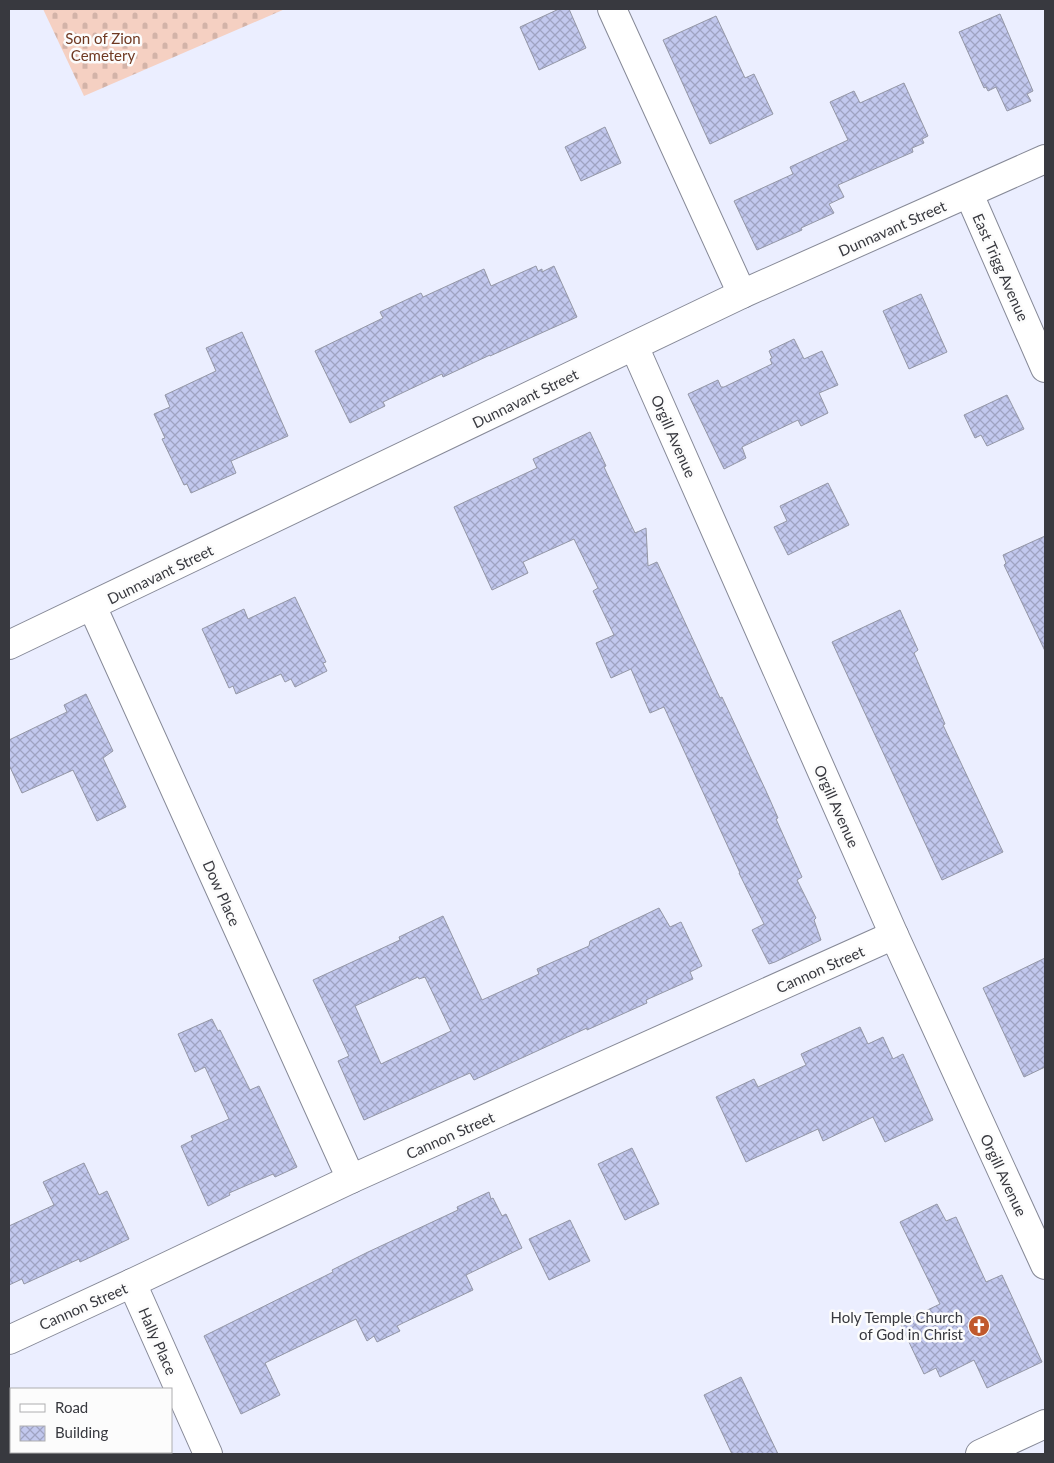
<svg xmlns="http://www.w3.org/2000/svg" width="1054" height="1463" font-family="Lato,sans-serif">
  <defs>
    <pattern id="cemetery-stones" width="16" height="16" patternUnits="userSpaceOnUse" patternTransform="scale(1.25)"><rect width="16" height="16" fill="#f5d0c2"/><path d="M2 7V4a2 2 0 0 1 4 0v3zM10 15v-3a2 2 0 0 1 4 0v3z" fill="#d3b3a8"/></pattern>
    <pattern id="building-cross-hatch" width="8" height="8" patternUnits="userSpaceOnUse" patternTransform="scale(1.25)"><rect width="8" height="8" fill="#c2c8ee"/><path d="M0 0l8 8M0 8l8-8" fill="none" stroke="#9fa3c2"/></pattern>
  </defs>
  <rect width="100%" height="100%" fill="#ebeeff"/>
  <polygon fill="url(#cemetery-stones)" points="43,9 285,9 84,96"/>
  <g fill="url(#building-cross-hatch)" stroke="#9497a6" fill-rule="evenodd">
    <polygon points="559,9 569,9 586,48 539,70 520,27"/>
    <polygon points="1000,14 1033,91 1027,94 1031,101 1007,111 996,87 988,91 986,87 984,88 959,32"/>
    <polygon points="716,16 745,78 754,74 773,114 710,144 663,40"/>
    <polygon points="904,83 928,136 922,139 924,143 912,148 913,152 838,185 844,197 829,204 834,213 801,228 802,230 757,250 734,201 793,174 790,167 848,140 830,102 854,91 860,103"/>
    <polygon points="605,127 621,163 581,181 565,147"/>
    <polygon points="536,266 538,271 542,269 542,272 554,266 577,317 490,356 490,355 443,377 442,374 383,402 385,406 350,423 315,351 383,318 380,312 421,293 423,297 484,269 491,286"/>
    <polygon points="921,294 947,352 909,369 883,311"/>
    <polygon points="242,332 288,436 231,461 236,473 191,493 187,484 184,485 162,439 165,438 154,414 170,407 165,395 216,371 206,348"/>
    <polygon points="794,339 804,359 822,351 838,385 819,393 828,413 801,426 798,420 742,447 746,458 724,469 688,394 718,380 721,387 724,387 772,364 770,359 772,358 769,351"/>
    <polygon points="1007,395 1024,429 987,446 981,435 975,438 964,415"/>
    <polygon points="590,432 606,466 604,467 635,533 646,528 648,566 657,562 720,698 722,697 766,791 778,818 776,819 802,877 797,880 816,918 814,920 821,940 775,962 769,964 752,930 764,924 739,873 740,873 664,707 650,713 631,669 611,678 596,643 614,635 593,591 598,588 574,539 523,562 528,573 492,590 454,507 537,468 533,459"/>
    <polygon points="828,483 849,525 788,555 774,527 787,521 780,506"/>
    <polygon points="1045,536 1045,651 1004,565 1006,563 1003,555"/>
    <polygon points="295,597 326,662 323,663 327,671 295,687 291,679 285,682 281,674 236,694 233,686 229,688 202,629 244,609 248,619"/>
    <polygon points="900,610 918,650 914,653 945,724 943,725 1003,852 942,880 832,642"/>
    <polygon points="86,694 113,751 103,758 126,807 97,821 73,770 22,793 9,765 9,740 67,712 64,705"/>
    <path d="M659 908 670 927 681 922 702 966 690 972 693 979 646 1000 647 1003 587 1030V1028L474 1080 470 1073 364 1120 338 1061 349 1056 313 980 400 940 399 937 443 916 482 1000 539 974 537 969 589 946 590 941ZM418 977 419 979 425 977 451 1031 381 1064 355 1006Z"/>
    <polygon points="1045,958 1045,1067 1024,1077 983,988"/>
    <polygon points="212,1019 218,1031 220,1030 250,1090 259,1086 297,1167 275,1177 273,1174 229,1193 230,1195 208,1206 181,1146 193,1140 191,1136 229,1119 205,1067 195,1072 178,1034"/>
    <polygon points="860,1027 868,1044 883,1037 893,1059 903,1054 933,1120 885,1142 873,1117 823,1141 818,1129 746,1162 716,1097 754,1079 758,1087 806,1065 801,1054"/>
    <polygon points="632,1148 659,1204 625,1220 598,1164"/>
    <polygon points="84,1163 99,1195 107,1191 129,1239 80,1262 79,1259 24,1284 22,1279 9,1285 9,1226 54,1205 43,1182"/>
    <polygon points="489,1192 491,1199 493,1198 502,1216 506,1214 522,1248 466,1275 473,1290 403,1323 397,1326 400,1331 377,1342 374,1336 367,1341 356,1319 265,1363 280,1395 241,1414 204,1336 333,1272 332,1270 368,1252 458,1210 457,1207"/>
    <polygon points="937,1204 946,1221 956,1217 986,1282 1002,1275 1042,1362 987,1388 974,1360 940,1377 936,1368 924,1374 900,1323 940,1304 900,1222"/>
    <polygon points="570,1220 590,1261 549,1280 529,1239"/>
    <polygon points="741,1377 778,1454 732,1454 704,1395"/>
  </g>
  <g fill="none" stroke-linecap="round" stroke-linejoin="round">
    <g stroke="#868997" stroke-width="30">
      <g id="street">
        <polyline points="612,9 742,294"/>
        <polyline points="969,194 1045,368"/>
        <polyline points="634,346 894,935 1045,1265"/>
        <polyline points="92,606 351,1179"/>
        <polyline points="9,645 742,294 1045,159"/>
        <polyline points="132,1283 208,1454"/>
        <polyline points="9,1340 132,1283 351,1179 894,935"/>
      </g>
    </g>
    <g stroke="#868997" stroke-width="30">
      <polyline id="secondary" points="980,1454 1045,1424"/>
    </g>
    <use href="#street" stroke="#fff" stroke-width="28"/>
    <use href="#secondary" stroke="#fff" stroke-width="28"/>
  </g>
  <defs>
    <g id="church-disc" transform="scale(1.125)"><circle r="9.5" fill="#c0592d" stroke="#fcfcfc"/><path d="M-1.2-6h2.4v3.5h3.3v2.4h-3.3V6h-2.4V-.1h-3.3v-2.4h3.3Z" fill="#fff"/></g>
  </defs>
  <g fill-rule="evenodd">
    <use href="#church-disc" x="979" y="1326"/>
  </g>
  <g text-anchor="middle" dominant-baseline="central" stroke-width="5" stroke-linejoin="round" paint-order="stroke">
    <g font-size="15" fill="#6f3922" stroke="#fcfcfc">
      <text x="103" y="38">Son of Zion<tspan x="103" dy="17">Cemetery</tspan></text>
    </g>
    <g font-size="15" fill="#38393f" stroke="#fcfcfc">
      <text transform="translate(892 228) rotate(-24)">Dunnavant Street</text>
      <text transform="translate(1001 267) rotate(66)">East Trigg Avenue</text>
      <text transform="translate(525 398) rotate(-26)">Dunnavant Street</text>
      <text transform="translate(674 436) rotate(66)">Orgill Avenue</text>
      <text transform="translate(160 574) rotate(-26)">Dunnavant Street</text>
      <text transform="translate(837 806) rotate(66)">Orgill Avenue</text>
      <text transform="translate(222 893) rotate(66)">Dow Place</text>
      <text transform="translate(820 969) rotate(-24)">Cannon Street</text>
      <text transform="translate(450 1135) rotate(-24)">Cannon Street</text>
      <text transform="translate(1004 1175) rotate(65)">Orgill Avenue</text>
      <text transform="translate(83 1306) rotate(-24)">Cannon Street</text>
      <text transform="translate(158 1341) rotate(66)">Hally Place</text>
    </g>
    <g font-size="15" fill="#38393f" stroke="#fcfcfc" text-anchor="end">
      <text x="963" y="1317">Holy Temple Church<tspan x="963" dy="17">of God in Christ</tspan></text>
    </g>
  </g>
  <rect width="1054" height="1463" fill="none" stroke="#38393f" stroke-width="20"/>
  <rect x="10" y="1388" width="162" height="65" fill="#fcfcfc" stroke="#aeaeb0"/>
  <rect x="20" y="1404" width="25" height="8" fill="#ffffff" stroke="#aeaeb0"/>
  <text x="55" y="1413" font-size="15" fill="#38393f">Road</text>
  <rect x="20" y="1426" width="25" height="15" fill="url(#building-cross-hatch)" stroke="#aeaeb0"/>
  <text x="55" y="1438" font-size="15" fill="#38393f">Building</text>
</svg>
